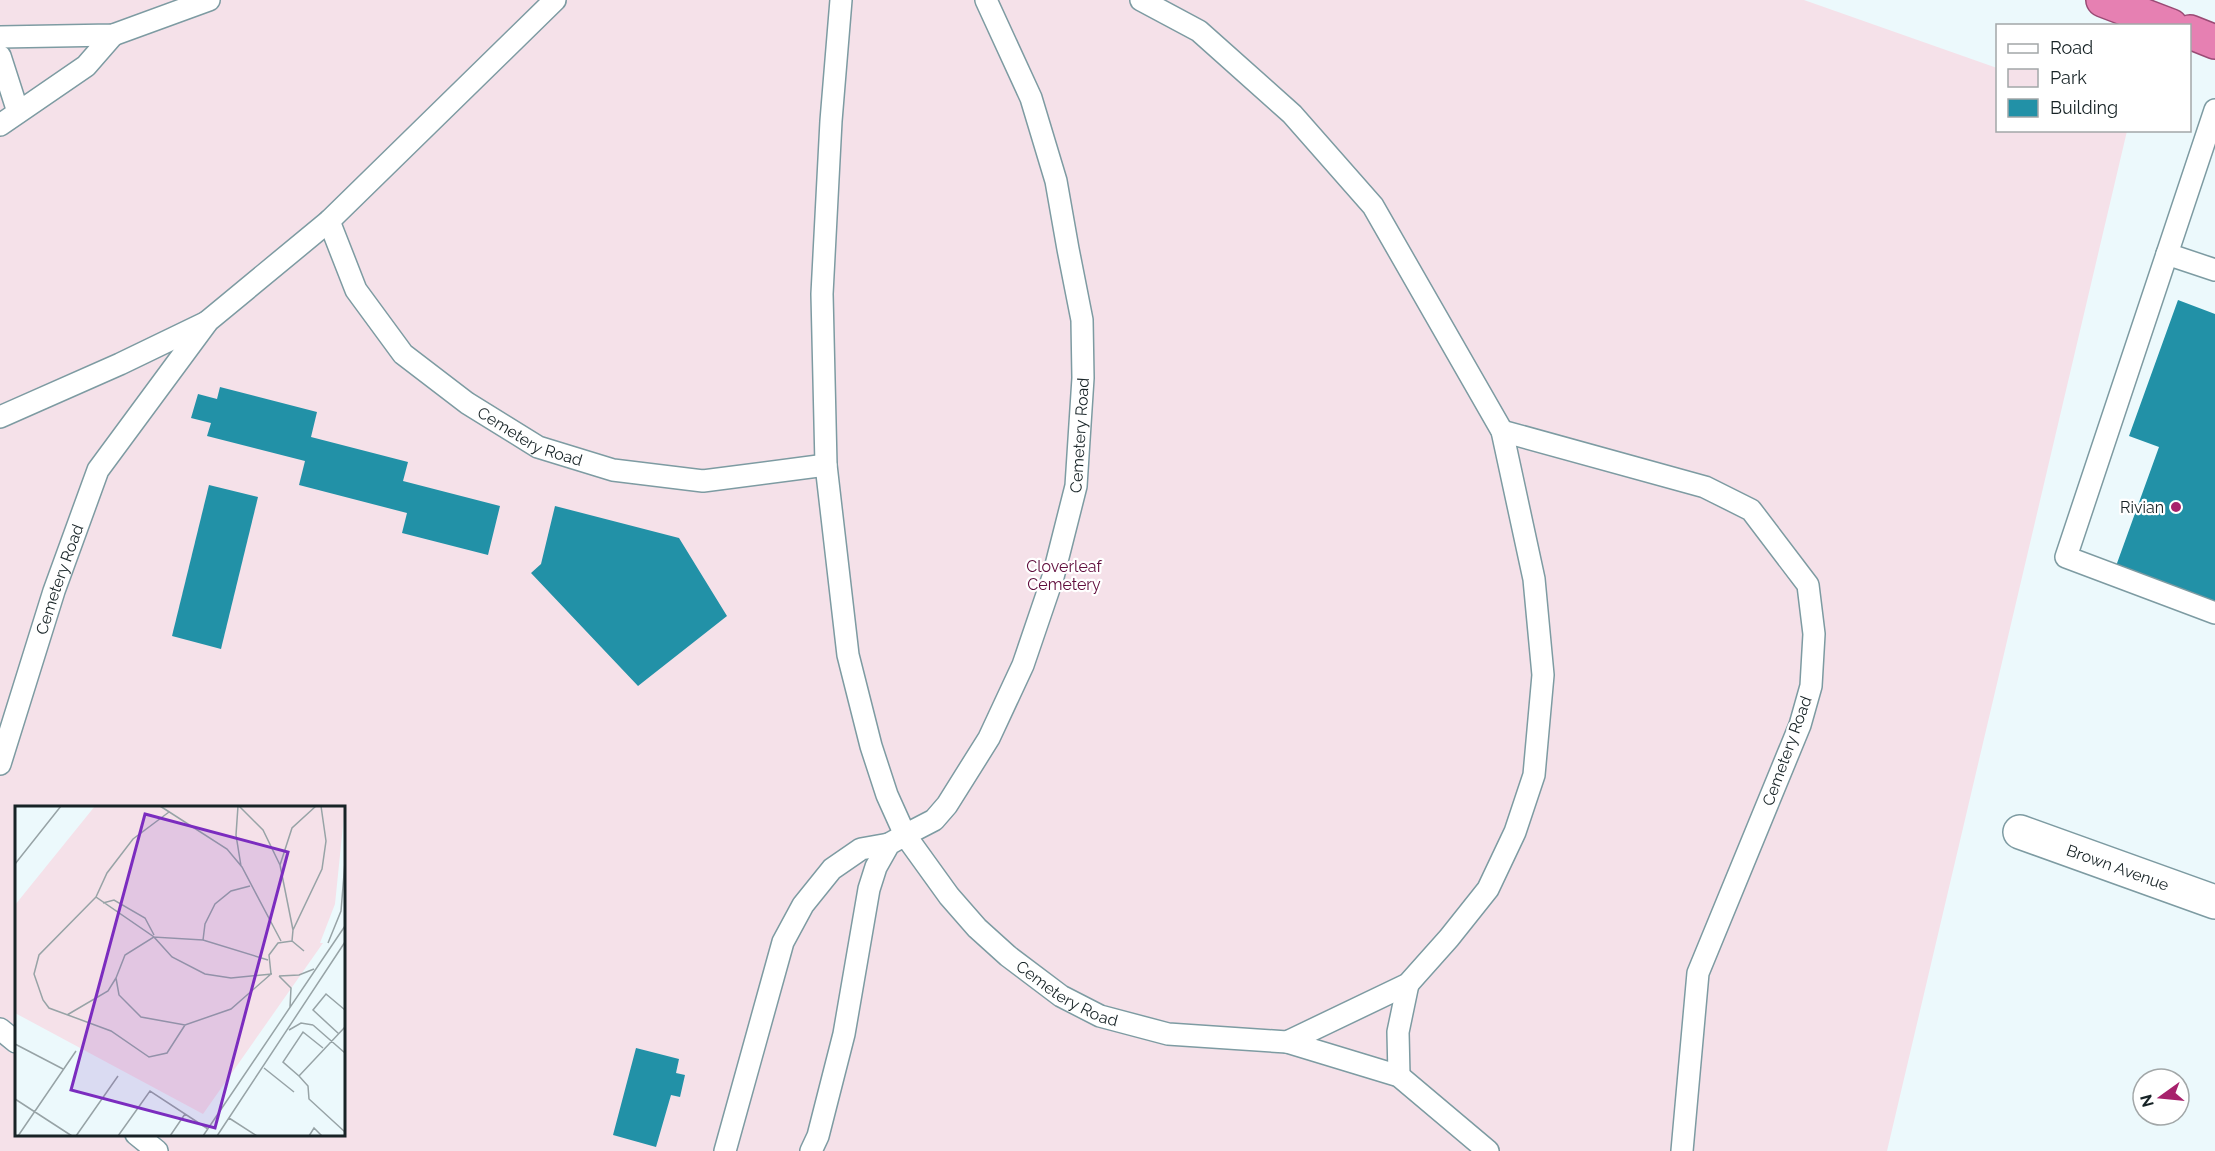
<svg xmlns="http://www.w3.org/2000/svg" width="2215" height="1151" font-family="Raleway,sans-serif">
  <rect width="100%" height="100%" fill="#ecf9fc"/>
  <path fill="#f5e1e9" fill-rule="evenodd" d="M0 0H1804L1997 68 1998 130 2127 131 1887 1151H0ZM16 808H344V1134H16Z"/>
  <g fill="#2291a7">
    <polygon points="2178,300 2215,314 2215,602 2116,566 2159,447 2129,436"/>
    <polygon points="220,387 317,412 311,437 408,462 403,481 500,506 488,555 402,533 407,513 299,485 305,461 207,436 211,423 191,418 198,394 217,399"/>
    <polygon points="209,485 258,497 221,649 172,636"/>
    <polygon points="555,506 679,538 727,616 638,686 531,573 541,564"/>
    <polygon points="636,1048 679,1059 676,1073 685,1075 680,1097 671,1095 656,1147 613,1135"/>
  </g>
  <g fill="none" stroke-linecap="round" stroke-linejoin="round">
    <g stroke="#7d9ba2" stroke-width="24">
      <g id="service">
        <path id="s1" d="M841 0 831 121 822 294 826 465 848 655 871 746 887 795 905 835 934 820 947 805 989 738 1023 665 1053 577 1076 486 1083 378 1082 320 1068 249 1056 181 1031 98 986 0"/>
        <polyline points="0,37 113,35 209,0"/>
        <polyline points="0,56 18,112"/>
        <polyline points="2215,110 2066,557 2215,613"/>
        <polyline points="0,125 86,66 113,35"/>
        <path id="s2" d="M329 221 356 290 403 354 467 403 538 447 613 470 703 481 826 465"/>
        <polyline points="2167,254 2215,270"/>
        <polyline points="0,417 120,364 207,322"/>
        <polyline points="1502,431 1705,487 1751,510 1808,585 1814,634 1811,686 1800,725 1698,973 1682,1151"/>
        <path id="s3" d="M0 764 54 591 98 470 208 321 329 221 555 0"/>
        <polyline points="0,1029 16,1042"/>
        <polyline points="1287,1042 1399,1076 1488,1151"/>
        <polyline points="1399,1076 1398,1032 1408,984"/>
        <polyline points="136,1134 157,1151"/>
        <polyline points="725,1151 783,942 803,905 832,869 861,849 889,844"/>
        <path id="s4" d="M811 1151 818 1136 844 1034 869 889 876 867 889 844 905 835 949 896 977 928 1008 956 1061 996 1100 1016 1168 1034 1287 1042 1408 984 1449 938 1488 889 1515 832 1534 775 1543 675 1534 579 1502 431 1373 206 1292 114 1199 31 1141 0"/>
      </g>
    </g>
    <g stroke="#7d9ba2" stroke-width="36">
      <g id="minor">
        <path id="s5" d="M2020 832 2215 902"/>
      </g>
    </g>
    <g stroke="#9a4b75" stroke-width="36">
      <g id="trunk">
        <polyline points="2103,0 2171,26"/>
        <polyline points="2190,32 2215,42"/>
      </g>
    </g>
    <use href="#service" stroke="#fff" stroke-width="21"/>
    <use href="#minor" stroke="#fff" stroke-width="33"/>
    <use href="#trunk" stroke="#e680b2" stroke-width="33"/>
  </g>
  <circle fill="#a7216c" stroke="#fff" stroke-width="2" cx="2176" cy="507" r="6"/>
  <g text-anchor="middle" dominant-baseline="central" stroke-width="4.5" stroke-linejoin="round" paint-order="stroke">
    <g font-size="16" fill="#172326" stroke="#fff">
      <text stroke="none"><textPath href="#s2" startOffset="306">Cemetery Road</textPath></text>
      <text stroke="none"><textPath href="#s1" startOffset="1296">Cemetery Road</textPath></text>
      <text stroke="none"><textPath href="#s3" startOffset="194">Cemetery Road</textPath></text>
      <text transform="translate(1787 751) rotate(-70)">Cemetery Road</text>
      <text stroke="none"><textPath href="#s5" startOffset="104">Brown Avenue</textPath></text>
      <text stroke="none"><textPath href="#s4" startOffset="567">Cemetery Road</textPath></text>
    </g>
    <g font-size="16" fill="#172326" stroke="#fff" text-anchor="end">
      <text x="2164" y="507">Rivian</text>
    </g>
    <g font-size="16" fill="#5f0b3b" stroke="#fff">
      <text x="1064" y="566">Cloverleaf<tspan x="1064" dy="18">Cemetery</tspan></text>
    </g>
  </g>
  <g transform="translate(15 806)">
    <rect width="330" height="330" fill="#ecf9fc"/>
    <path d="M80 0H330L320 98 305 137H308L188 308 0 207V99Z" fill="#f5e1e9"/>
    <path fill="none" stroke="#97a3a6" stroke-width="1.5" d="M145 0 212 43 227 61 266 135M223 0 221 29 226 60M224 0 248 24 265 59M154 6 118 33 92 67 81 91 139 131 110 149 101 172 104 189 126 211 170 219 216 203 256 168M0 58 46 0M81 91 24 149 19 168 28 194 34 202 96 225 134 251 152 247 170 219M88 97 99 94 130 112 139 129M278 124 265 59 277 22 301 0M188 134 190 118 200 98 216 85 235 80M277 135 278 124 307 63 311 35 306 0M313 137 326 105 330 56M253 154 188 134 139 131 157 151 190 168 216 172 257 168M256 168 254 149 263 137 277 135 289 145M264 170 284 169 299 163M264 170 276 182 275 201M52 209 93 185 101 172M298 219 330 247M274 224 286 217 298 219M324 228 298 204 311 188 330 204M0 238 48 263M308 242 288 226 268 256 284 270 330 221M249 262 279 286M284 270 293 280 294 293 330 326M0 293 57 330M214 312 242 330M3 330 61 245M61 330 103 270M103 330 135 285 193 323M155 330 170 308M188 330 330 120M202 330 330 136M294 330 299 322 307 330"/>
    <path fill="#7b2cbf" fill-opacity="0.15" stroke="#7b2cbf" stroke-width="3" d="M130 8 273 46 200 322 56 284Z"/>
    <rect width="330" height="330" fill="none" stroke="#172326" stroke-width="3"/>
  </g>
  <rect x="1996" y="24" width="195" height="108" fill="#ffffff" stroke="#a2a7a8" stroke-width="1.5"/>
  <rect x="2008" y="44" width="30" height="9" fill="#ffffff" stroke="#a2a7a8" stroke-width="1.5"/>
  <text x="2050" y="54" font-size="18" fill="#172326">Road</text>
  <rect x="2008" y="69" width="30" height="18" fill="#f5e1e9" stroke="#a2a7a8" stroke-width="1.5"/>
  <text x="2050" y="84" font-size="18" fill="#172326">Park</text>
  <rect x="2008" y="99" width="30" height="18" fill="#2291a7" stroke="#a2a7a8" stroke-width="1.5"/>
  <text x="2050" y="114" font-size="18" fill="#172326">Building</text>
  <g transform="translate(2161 1097) rotate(255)"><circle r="28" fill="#ffffff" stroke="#a2a7a8" stroke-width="1.5"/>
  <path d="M0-4.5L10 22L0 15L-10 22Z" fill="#a7216c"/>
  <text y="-9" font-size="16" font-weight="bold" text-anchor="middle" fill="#172326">N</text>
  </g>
</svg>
